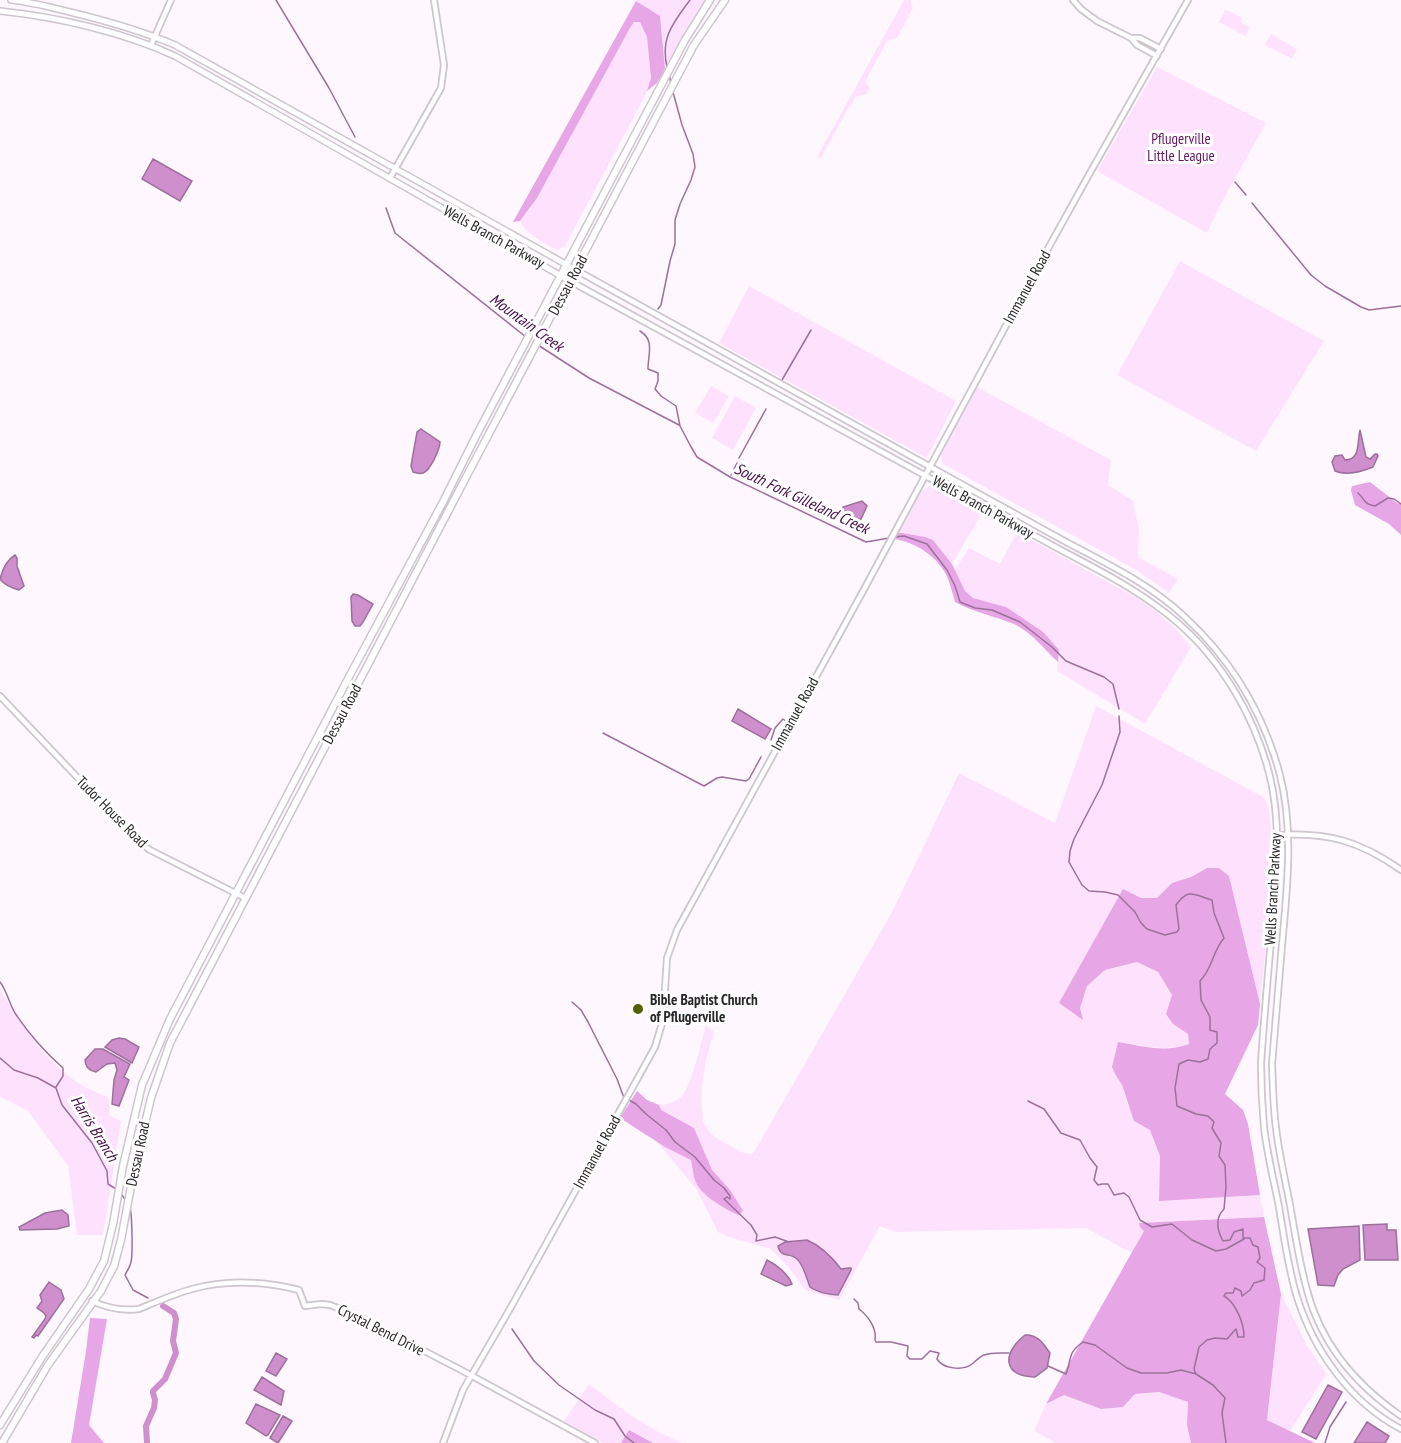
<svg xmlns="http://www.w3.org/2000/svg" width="1401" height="1443" font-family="'PT Sans Narrow',sans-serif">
<rect width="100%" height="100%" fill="#fef7fe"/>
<path fill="#fee2fd" d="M637,0H705L686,29L665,69L660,16L636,1Z
M904,0H911V4L913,8L897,38L887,41L867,78L866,83L869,86L867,94L855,97L852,105H850L821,158L817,157Z
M1227,10L1242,18L1240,22L1250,27L1245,36L1219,22L1224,11Z
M634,22H640L647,37L651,78L648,90L565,246L558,250C546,245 525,233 520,221L537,198L630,28Z
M1271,34L1297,49L1292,59L1265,45Z
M1157,67L1266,123L1219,207L1207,233L1097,171Z
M1180,261L1324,341L1256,451L1117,375Z
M749,286L956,401L927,458L719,343Z
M711,386L729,396L713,423L695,413Z
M977,387L1111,460L1108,485L1133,501L1139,530L1138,557L1178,579L1169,593L1138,571L943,464L941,455Z
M735,396L756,408L733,450L712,438Z
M931,485L982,513L952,564L933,540L899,532L919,492Z
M1017,532L1137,598L1159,614L1176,629L1191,647L1145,724L1057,671L1059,650L1006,607L973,598L965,591L955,570L969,548L1000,564Z
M1096,706L1263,797C1283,816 1263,970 1260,1004L1229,876L1219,868H1207L1191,877L1172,883L1157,898H1141L1059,1003L1082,1019L1080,1008L1087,986L1105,970L1137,962L1158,972L1172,995L1173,1024L1188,1034L1189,1044C1163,1052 1144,1046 1118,1042L1112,1067L1115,1074L1122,1085L1128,1106L1150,1130L1160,1156L1159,1200L1260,1195L1264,1217L1140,1223L1144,1230L1132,1253L1086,1228L895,1232L880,1226L839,1300L805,1290L791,1270L771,1249L729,1237L718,1232L697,1190L657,1142L691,1160C693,1169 693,1181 699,1188C706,1196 721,1207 730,1212L718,1178L712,1170L694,1128L660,1110L659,1105C667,1105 675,1102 681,1097C691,1087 702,1040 706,1025L714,1032C706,1058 700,1082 702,1109C703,1114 702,1119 704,1123C707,1133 719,1139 727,1144C736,1149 742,1154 753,1154L892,912L959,773L1055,823Z
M0,990C20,1024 42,1057 75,1081C85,1088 98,1093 109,1098L110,1116L121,1121L103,1235H77L68,1166L28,1111L0,1097Z
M1281,1294L1308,1347L1326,1374L1290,1431L1267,1421Z
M589,1384L627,1413L658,1432L682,1443H653L629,1430L621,1443H603L564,1421Z
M1159,1392L1188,1402L1187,1425L1191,1443H1056L1034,1431L1046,1404L1064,1395L1101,1409L1123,1407L1135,1394Z"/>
<path fill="#e7a6e5" d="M636,1L660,16L665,69L657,83L647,91L651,78L647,37L640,22H634L630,28L537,198L520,221L513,222Z
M1370,482L1397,503L1401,504V535L1389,524L1355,505L1351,490L1352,486Z
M896,532L925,537L933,540L952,564L965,591L973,598L1006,607L1043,632L1059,650L1058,662C1044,649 1031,632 1014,624C994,616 973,612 955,602C953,595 951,587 948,579C940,558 915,541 893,539Z
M1207,868H1219L1229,876L1260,1004L1258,1025L1225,1094L1243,1110L1248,1124L1260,1195L1159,1201L1160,1156L1150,1130L1134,1121L1122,1085L1115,1074L1112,1067L1118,1042C1143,1046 1164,1053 1189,1044L1188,1034L1173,1024L1166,1014L1172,995L1158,972L1137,962L1105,970L1087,986L1080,1008L1083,1020L1059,1003L1123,889L1141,898H1157L1172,883L1191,877Z
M637,1091L647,1100L659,1105L661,1110L694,1128L712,1170L730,1190L743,1211L739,1215C727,1211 707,1198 699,1188C693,1180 693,1169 691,1160L665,1147L620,1118Z
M1264,1217L1281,1294L1267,1420L1315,1443H1191L1187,1425L1188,1402L1159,1392L1135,1394L1123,1407L1101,1409L1064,1395L1046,1404L1144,1231L1140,1227L1139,1223Z
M90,1318L107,1319L89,1425L104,1443H71L86,1351Z
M629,1430L653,1443H621Z"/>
<path fill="#cf8fcd" stroke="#9d709c" stroke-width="1.5" d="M153,159L192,181L180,201L142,179Z
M421,429L440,442C440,449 430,471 423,473C420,474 416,473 413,472L411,466L417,432Z
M1360,430L1366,457L1370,459L1375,454H1377L1378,456L1373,467C1361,472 1347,476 1335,471L1332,462L1335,456L1342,455L1345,460C1361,460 1357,441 1360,430Z
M862,501L867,506L861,519L855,520L842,512L843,507Z
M15,555L17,558V566L24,586L19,590C12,588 4,585 0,579C2,571 7,560 15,555Z
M353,594L358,595L373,604L363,622L360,626H355L352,621L351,597Z
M738,709L771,729L765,739L732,721Z
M119,1038L125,1039L139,1047L132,1063L105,1047L112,1040Z
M95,1049H103L130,1064L124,1077L129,1080L119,1106L112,1104L114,1080L117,1070L115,1063L107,1064L96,1072C89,1070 86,1068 85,1060Z
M62,1210L68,1215L69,1226L57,1229L20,1230L19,1227L45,1213Z
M1387,1224V1230H1396L1398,1260H1365L1363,1225Z
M1359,1226L1360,1260L1343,1269L1338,1275L1334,1286L1318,1285L1308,1229Z
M807,1240C821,1246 832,1257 841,1269L849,1268H851V1270L838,1295C829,1295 817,1292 810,1287C807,1279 803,1264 797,1259C790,1252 781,1259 778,1246L785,1242Z
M767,1260C777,1265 788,1274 792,1284L786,1286L761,1274Z
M49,1282L61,1290L64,1299L38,1336L36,1335L34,1338L32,1337L45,1319L46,1316L44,1313L37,1308L42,1301L40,1295Z
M1025,1335C1037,1334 1043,1343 1050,1353L1047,1368L1035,1377C1002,1376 1002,1353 1025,1335Z
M276,1353L287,1359L276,1376L266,1371Z
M262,1377L284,1391L281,1405L254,1390Z
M1328,1385L1342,1392L1316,1439L1302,1432Z
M256,1404L280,1415L268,1435L266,1436L246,1423Z
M283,1416L292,1421L278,1443L270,1438Z
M1367,1422L1389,1436L1385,1443H1354Z"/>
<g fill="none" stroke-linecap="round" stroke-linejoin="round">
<path stroke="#9d709c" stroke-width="1.5" d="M276,0L329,88L355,137
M667,67C660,37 674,22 690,0
M669,74L671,84
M1235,182L1246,195
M1252,203L1311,275L1325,286L1361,307L1369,310L1401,306
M386,208L395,233L526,337
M658,309L661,305L670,261L675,244V220L680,204L691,180L695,167L693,154L682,125L673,92
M640,331C655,340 648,354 648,369L658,373V381L655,389L661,396L676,406L680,426L690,445L697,457L730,477L866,542L889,538
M538,345L589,378L679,425
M782,380L811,330
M739,458L766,409
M731,475L737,463
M1358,493C1366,500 1363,504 1375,506L1388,498L1394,499L1401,504
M894,537L904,536L927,544L947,570L955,586L960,602L975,608L992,610L1020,622L1052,647L1066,661L1104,677L1113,684L1119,709
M1119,716L1120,732L1102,785L1074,839L1070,851L1069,862L1082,885L1089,891L1105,892L1118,895L1135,912L1141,923L1147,929L1165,935L1177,932L1179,929L1176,905C1189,887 1194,895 1212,900L1214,913L1224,938C1212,952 1213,968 1200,981L1201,1000L1210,1017V1030L1217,1032V1043L1210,1049L1208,1059L1200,1062L1188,1060L1179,1064L1175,1088L1177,1106L1196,1114L1208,1116L1214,1122L1212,1128L1221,1143L1219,1156L1225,1165L1226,1187L1224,1209C1215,1218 1217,1230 1223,1241L1230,1240L1234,1232L1243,1229V1238H1250L1253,1245L1258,1247L1260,1258L1257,1262L1265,1268L1264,1280L1254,1283L1250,1290L1242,1296L1241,1291L1235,1288L1233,1293H1226L1224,1296C1236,1303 1244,1323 1244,1337H1238L1236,1329L1234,1331L1227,1339L1215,1338L1207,1340L1199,1347L1194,1369L1196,1374L1213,1385L1225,1398L1222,1413L1226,1443
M603,733L704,786L717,778L722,777L746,781L749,779L761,757
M771,740L775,728L783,719L786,721
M0,982C7,991 9,1003 15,1013C28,1033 45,1052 63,1068V1076L56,1087
M572,1002L581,1010L588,1022L617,1079L624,1098
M0,1058L14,1070L38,1078L56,1088L62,1105L92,1143L107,1171L108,1184L116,1189
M629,1100L636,1104L646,1114L666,1130L675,1142L695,1157L714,1180L724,1188L730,1196V1199L727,1197L724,1199L751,1225L757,1235L756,1241L775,1237L789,1242
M1028,1101L1044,1109L1061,1133L1080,1140L1090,1158L1097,1167L1094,1180L1098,1185L1102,1184H1108L1114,1195L1124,1193L1129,1197L1140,1220L1152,1227L1172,1224L1192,1240L1216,1251L1226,1249L1244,1239
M120,1192L126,1201
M130,1207C132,1215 133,1254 131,1262C130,1267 127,1271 125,1275L133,1290L148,1298
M854,1299L858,1303L859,1309C868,1316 877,1328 875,1340L876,1342H891L908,1346L907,1356L910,1359H922L930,1351L939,1353L937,1359C943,1369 963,1371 972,1364C976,1361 979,1357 984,1355C992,1352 1001,1353 1009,1353
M512,1329L534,1361L559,1385L595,1410L614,1419L625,1436L634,1443
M1048,1366L1066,1374C1072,1359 1067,1353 1083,1342L1095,1345L1127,1368L1141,1373H1167L1181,1370L1196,1374
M1325,1443L1330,1427L1346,1402"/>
<path stroke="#cf8fcd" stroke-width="6" d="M147,1443L146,1426L154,1408L155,1400L153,1393V1391L165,1379L176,1353L173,1341L176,1319L174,1313L163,1306"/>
<defs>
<path id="tertiary" d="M1073,0L1081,9L1097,21L1131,38H1140L1161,49
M1131,38L1137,45L1157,56
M151,45L171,0
M390,178L441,88L444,65L434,0
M576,270C714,347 852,424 990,500C1016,514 1042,529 1068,543C1110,565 1153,586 1187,619C1232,661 1264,715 1280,775C1293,827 1288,880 1283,934C1279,977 1276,1020 1272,1064C1273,1085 1273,1106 1276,1128C1279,1154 1285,1179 1290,1205C1295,1233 1299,1262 1307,1290C1321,1344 1356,1385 1401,1416
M570,281C702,353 834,426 966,498C997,515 1028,532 1059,549C1101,571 1142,592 1178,623C1223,662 1256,719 1270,777C1282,827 1276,878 1272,929C1268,974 1264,1018 1261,1063C1261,1084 1262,1106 1264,1127C1267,1154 1274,1181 1279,1207C1284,1237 1288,1268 1297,1297C1314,1351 1350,1402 1401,1429
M0,696L137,840L150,850L245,898
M1278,835C1328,832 1360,841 1401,870
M92,1301C107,1308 123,1311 139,1309C156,1302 174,1294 192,1289C228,1279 263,1281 299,1290L305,1306L321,1304L330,1305L353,1314L463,1371L595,1443
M443,1443L463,1390L511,1307L655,1047L663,1020L667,958L677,930L862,593L1030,281L1091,171L1188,0"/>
<path id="secondary" d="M11,0C31,2 50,7 70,12C107,21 140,30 175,45L576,270
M0,11C58,17 123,32 175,56L570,281"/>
<path id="primary" d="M0,1425L42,1357L89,1289L104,1261L113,1224L123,1166L142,1085L170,1019L350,675L443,502L477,434L685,40L710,0
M2,1443L48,1365L101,1291L114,1266L121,1240L134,1170L151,1098L170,1043L463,483L694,45L725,0"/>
</defs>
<use href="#tertiary" stroke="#cdc6cd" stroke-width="8"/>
<use href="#secondary" stroke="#cdc6cd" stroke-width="8"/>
<use href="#primary" stroke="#cdc6cd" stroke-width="9"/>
<use href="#tertiary" stroke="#fff" stroke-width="4.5"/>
<use href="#secondary" stroke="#fff" stroke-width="5"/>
<use href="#primary" stroke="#fff" stroke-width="6"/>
</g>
<circle fill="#546000" stroke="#fff" stroke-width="2" cx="638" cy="1009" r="6"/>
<g text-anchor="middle" stroke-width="6" stroke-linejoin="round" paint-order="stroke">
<g font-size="15" fill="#631764" stroke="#fff">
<text x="1181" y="144">Pflugerville<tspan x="1181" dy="17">Little League</tspan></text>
</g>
<g font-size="15" fill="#282628" stroke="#fff">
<text transform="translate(494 237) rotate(29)" y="5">Wells Branch Parkway</text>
<text transform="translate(568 285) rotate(-62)" y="5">Dessau Road</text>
<text transform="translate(1027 287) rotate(-61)" y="5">Immanuel Road</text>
<text transform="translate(983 507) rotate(29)" y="5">Wells Branch Parkway</text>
<text transform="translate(342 714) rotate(-62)" y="5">Dessau Road</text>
<text transform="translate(795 714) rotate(-61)" y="5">Immanuel Road</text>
<text transform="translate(112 812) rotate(45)" y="5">Tudor House Road</text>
<text transform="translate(1273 889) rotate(-87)" y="5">Wells Branch Parkway</text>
<text transform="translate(597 1152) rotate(-61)" y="5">Immanuel Road</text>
<text transform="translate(138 1154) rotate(-78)" y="5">Dessau Road</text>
<text transform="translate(381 1330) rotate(27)" y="5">Crystal Bend Drive</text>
</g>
<g font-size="15" font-weight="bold" fill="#282628" stroke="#fff" text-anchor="start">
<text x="650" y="1005">Bible Baptist Church<tspan x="650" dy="17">of Pflugerville</tspan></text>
</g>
<g font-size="16" font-style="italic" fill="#460d47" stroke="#fff">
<text transform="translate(527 322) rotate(36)" y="6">Mountain Creek</text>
<text transform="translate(802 498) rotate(25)" y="6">South Fork Gilleland Creek</text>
<text transform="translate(95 1128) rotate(58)" y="6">Harris Branch</text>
</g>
</g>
</svg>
